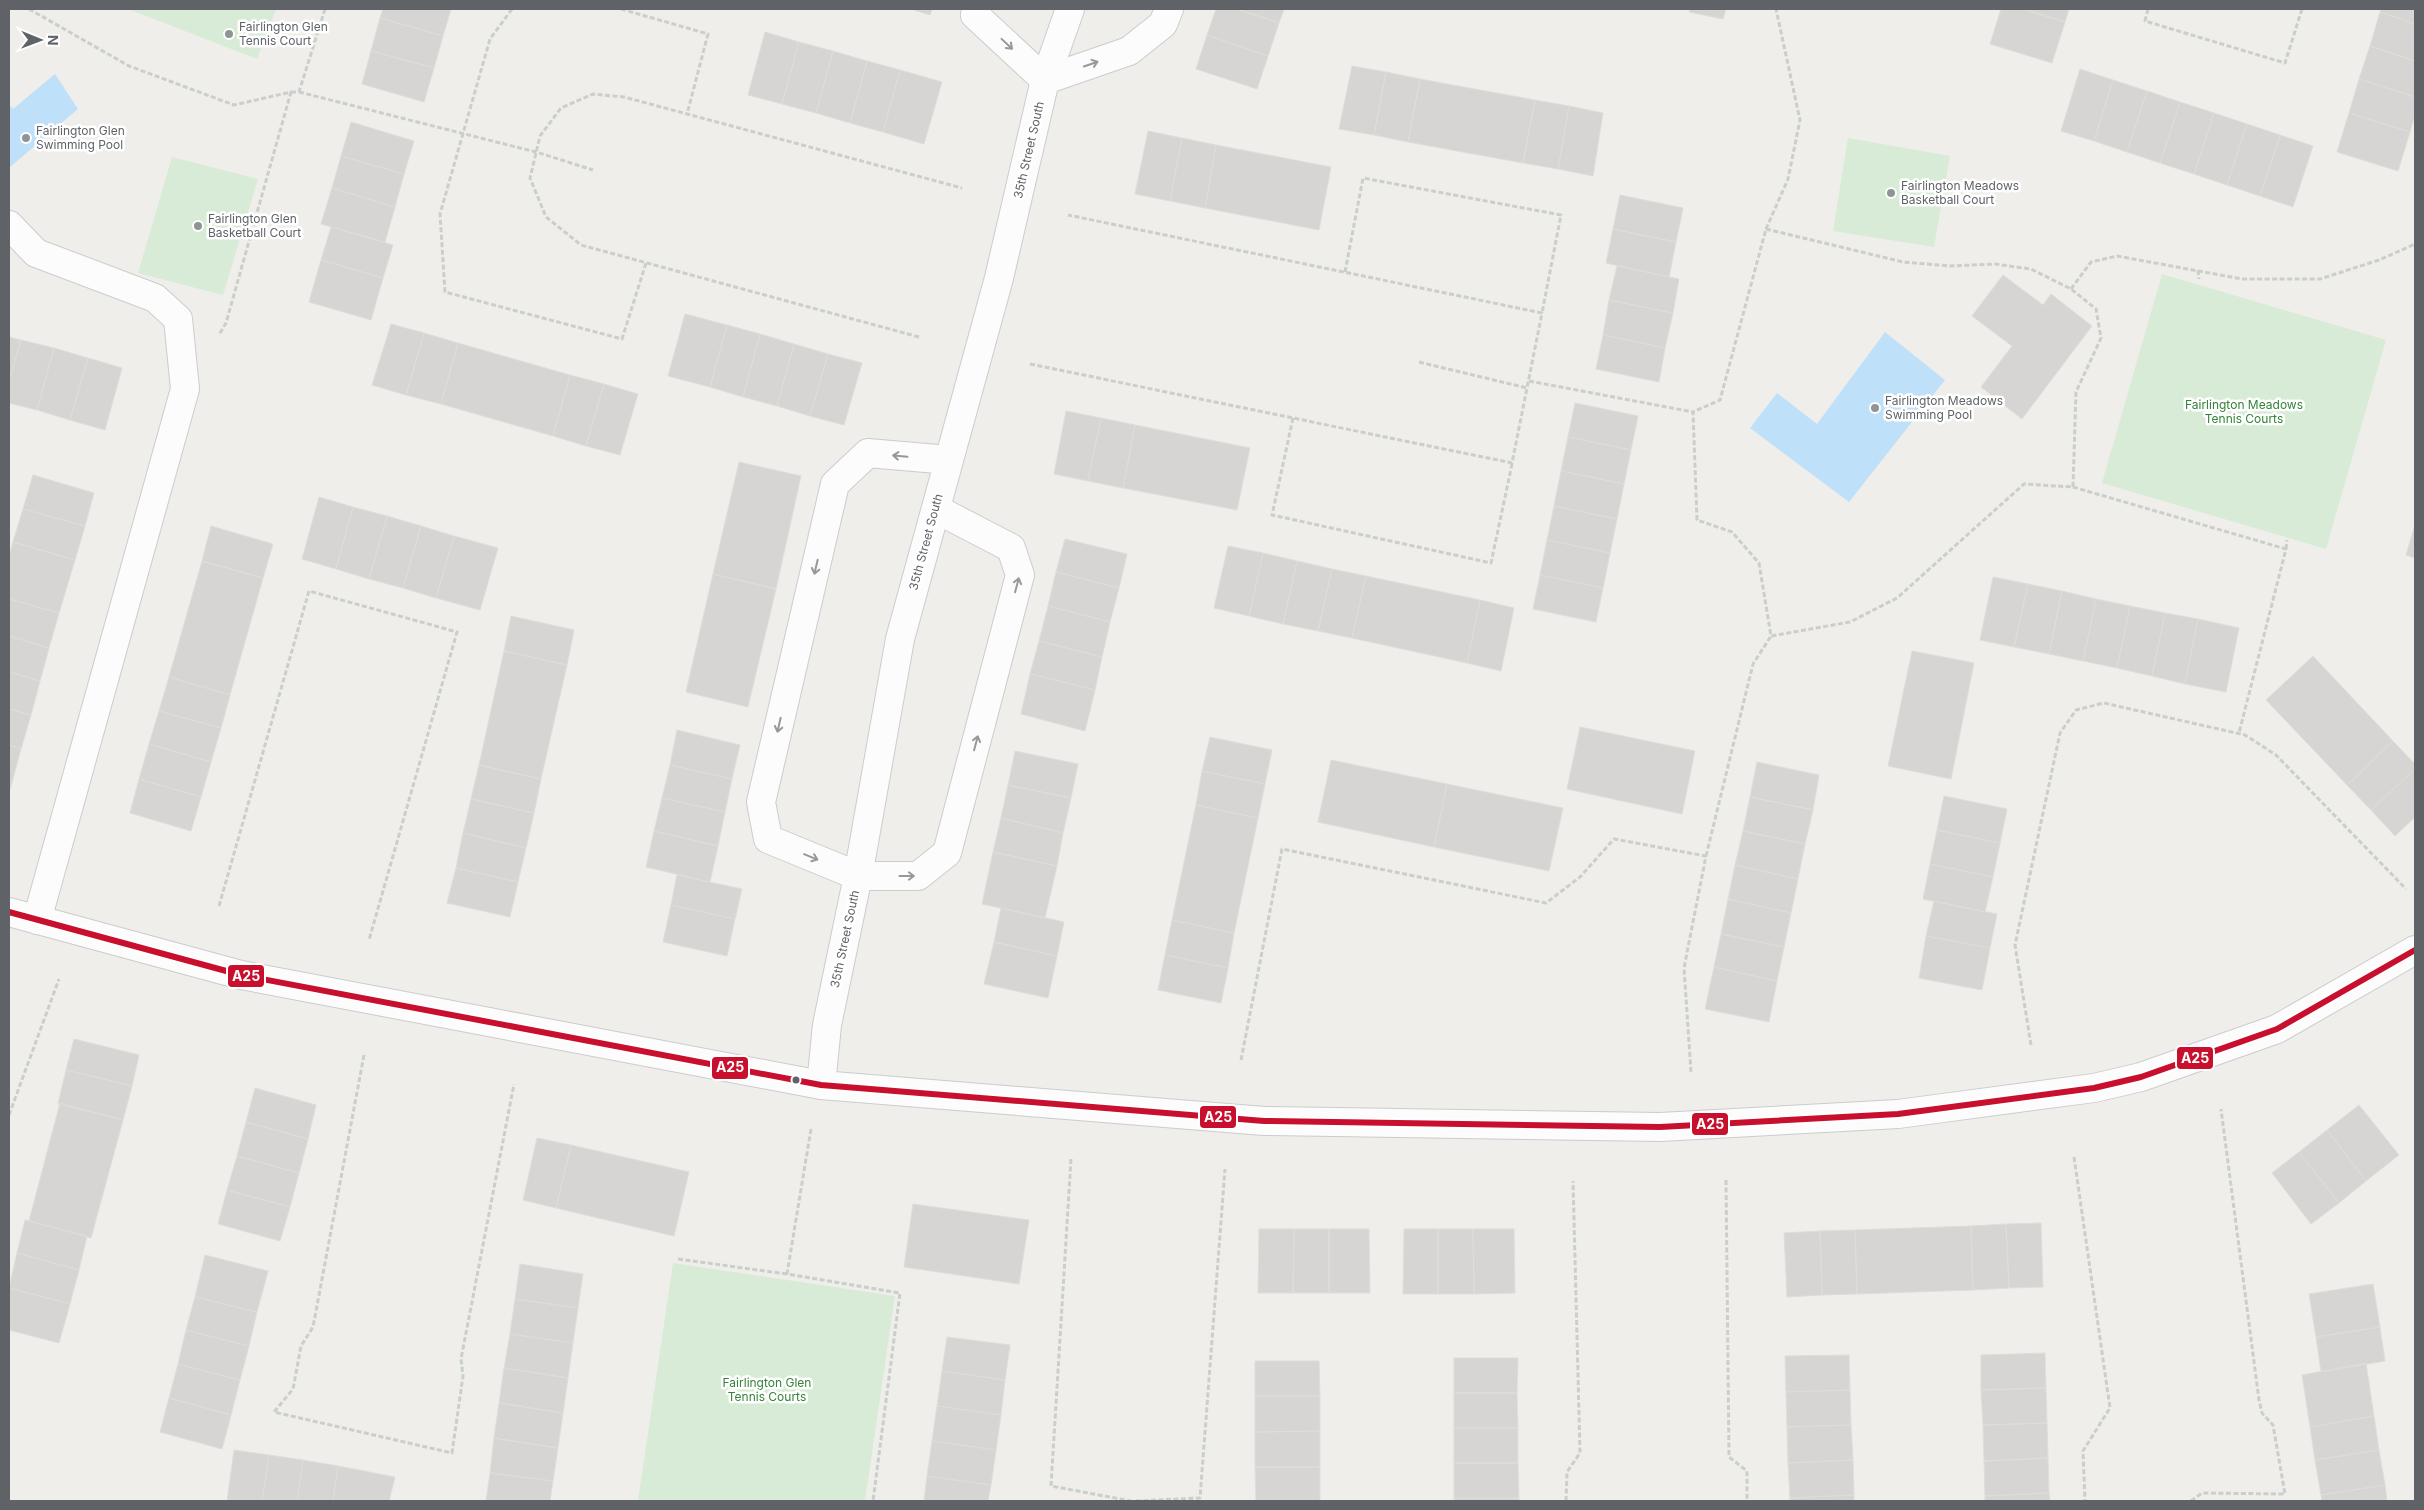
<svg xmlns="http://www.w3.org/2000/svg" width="2424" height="1510" font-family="Inter,sans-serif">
<rect width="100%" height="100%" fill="#efeeea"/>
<path fill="#d8ebd6" d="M128,9H276L257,59Z
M1848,138L1950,156L1934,247L1833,231Z
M172,157L258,179L223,295L138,273Z
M2162,274L2386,340L2326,549L2102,483Z
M673,1263L895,1296L865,1501H638Z"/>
<path fill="#bfe0f9" d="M55,74L78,109L9,168V105L13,109Z
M1885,332L1945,380L1849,502L1750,428L1777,393L1817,424Z"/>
<path fill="#d6d5d3" stroke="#deddd9" d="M383,9H451L443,36L380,18Z
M911,9H932L930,15Z
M1216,9H1237L1279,23L1268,56L1207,35Z
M1237,9H1284L1279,23Z
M1690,9H1726L1723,19L1689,12Z
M2001,9H2023L2065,22L2052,63L1990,44Z
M2023,9H2069L2065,22Z
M2381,9H2415V24L2380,12Z
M2380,12L2415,24V61L2370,46Z
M380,18L443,36L434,68L371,51Z
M765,32L799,42L782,104L748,95Z
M1207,35L1268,56L1257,89L1196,69Z
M799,42L833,51L816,113L782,104Z
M2370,46L2415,61V97L2359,79Z
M371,51L434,68L424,102L362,84Z
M833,51L867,61L850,123L816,113Z
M867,61L900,70L883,132L850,123Z
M1352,66L1386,72L1374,135L1339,129Z
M2080,69L2113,80L2094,141L2061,131Z
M900,70L942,82L924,144L883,132Z
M1386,72L1420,79L1408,142L1374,135Z
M1420,79L1535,100L1523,163L1408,142Z
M2359,79L2415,97V114L2410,132L2349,113Z
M2113,80L2147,91L2127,152L2094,141Z
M2147,91L2180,102L2160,163L2127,152Z
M1535,100L1569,106L1558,169L1523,163Z
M2180,102L2214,113L2194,174L2160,163Z
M1569,106L1603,113L1593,176L1558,169Z
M2214,113L2247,124L2227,185L2194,174Z
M2349,113L2410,132L2398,171L2337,152Z
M351,122L414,141L404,174L341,156Z
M2247,124L2280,135L2260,196L2227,185Z
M1148,131L1182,138L1170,201L1135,194Z
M2280,135L2313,146L2293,207L2260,196Z
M1182,138L1216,145L1205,208L1170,201Z
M1216,145L1331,167L1319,230L1205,208Z
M341,156L404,174L395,207L332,188Z
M332,188L395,207L385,242L321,224Z
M1620,195L1683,208L1676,242L1613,229Z
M331,227L393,245L383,278L321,260Z
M1613,229L1676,242L1669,277L1606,263Z
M321,260L383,278L371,320L309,302Z
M1617,266L1679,279L1673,313L1609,300Z
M2003,275L2043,305L2051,294L2092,326L2022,419L1981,387L2012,346L1972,316Z
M1609,300L1673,313L1665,348L1603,335Z
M685,314L727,325L710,387L668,376Z
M391,324L424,333L406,395L372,385Z
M727,325L760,334L743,397L710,387Z
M424,333L458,343L441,404L406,395Z
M760,334L794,344L777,406L743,397Z
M1603,335L1665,348L1659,382L1596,369Z
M9,337L21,340L9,381Z
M21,340L54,348L37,410L9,403V381Z
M458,343L570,375L553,436L441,404Z
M794,344L828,354L810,416L777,406Z
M54,348L88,358L70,420L37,410Z
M828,354L862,363L844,425L810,416Z
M88,358L122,368L105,430L70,420Z
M570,375L604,384L586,446L553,436Z
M604,384L638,394L620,455L586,446Z
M1575,403L1638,416L1631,450L1568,437Z
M1066,411L1101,418L1088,481L1054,474Z
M1101,418L1135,425L1123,488L1088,481Z
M1135,425L1250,448L1237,510L1123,488Z
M1568,437L1631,450L1624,484L1561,471Z
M739,462L801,476L776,589L713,574Z
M1561,471L1624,484L1617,519L1554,506Z
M33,475L94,493L85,526L23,509Z
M319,497L353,507L336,569L302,559Z
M1554,506L1617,519L1610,553L1547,540Z
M353,507L387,516L369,579L336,569Z
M23,509L85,526L75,560L13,542Z
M387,516L421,526L403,588L369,579Z
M2415,525V558L2406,555Z
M211,526L273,544L263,578L202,561Z
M421,526L454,536L436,598L403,588Z
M454,536L498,548L480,610L436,598Z
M1065,539L1127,554L1119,588L1056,572Z
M1547,540L1610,553L1603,588L1540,575Z
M13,542L75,560L59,613L9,599V557Z
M1228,546L1263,553L1249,616L1214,608Z
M1263,553L1297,561L1283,624L1249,616Z
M202,561L263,578L230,695L169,677Z
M1297,561L1332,569L1318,631L1283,624Z
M1332,569L1366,576L1352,638L1318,631Z
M1056,572L1119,588L1110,622L1048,606Z
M713,574L776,589L748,707L686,692Z
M1540,575L1603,588L1596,622L1533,609Z
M1366,576L1480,600L1467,663L1352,638Z
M1993,577L2028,584L2014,647L1980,640Z
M2028,584L2062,591L2049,654L2014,647Z
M2062,591L2096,599L2083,661L2049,654Z
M9,599L59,613L49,648L9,636Z
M2096,599L2130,606L2117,668L2083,661Z
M1480,600L1514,608L1501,671L1467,663Z
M1048,606L1110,622L1102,657L1039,641Z
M2130,606L2165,613L2152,676L2117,668Z
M2165,613L2198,619L2185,684L2152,676Z
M511,616L574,630L567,665L504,651Z
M2198,619L2239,628L2226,692L2185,684Z
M9,636L49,648L40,681L9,672Z
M1039,641L1102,657L1095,690L1030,674Z
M504,651L567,665L541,779L479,765Z
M1912,651L1974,663L1951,779L1888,766Z
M2313,656L2393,741L2347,785L2266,700Z
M9,672L40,681L31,715L9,709Z
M1030,674L1095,690L1085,731L1021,714Z
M169,677L230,695L221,728L159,711Z
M9,709L31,715L21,749L9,745Z
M159,711L221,728L211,762L149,744Z
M1580,727L1695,751L1682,814L1567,789Z
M677,730L740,745L732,779L670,765Z
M1210,737L1272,750L1265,784L1202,771Z
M2393,741L2415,764V769L2371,810L2347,785Z
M149,744L211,762L201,797L139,779Z
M9,745L21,749L10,790H9Z
M1015,751L1078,764L1071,798L1008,785Z
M1331,760L1447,784L1434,847L1318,822Z
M1757,762L1819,775L1813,810L1750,797Z
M479,765L541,779L534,813L471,799Z
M670,765L732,779L725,812L662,798Z
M2415,769V817L2395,836L2371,810Z
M1202,771L1265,784L1258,818L1196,805Z
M139,779L201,797L191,831L130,813Z
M1447,784L1563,808L1549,871L1434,847Z
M1008,785L1071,798L1063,833L1001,818Z
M1944,796L2007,809L2000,843L1937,830Z
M1750,797L1813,810L1805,844L1743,831Z
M662,798L725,812L718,846L654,831Z
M471,799L534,813L526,848L463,833Z
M1196,805L1258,818L1234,933L1172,920Z
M1001,818L1063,833L1057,866L993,852Z
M1937,830L2000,843L1993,877L1930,864Z
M654,831L718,846L710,882L646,867Z
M1743,831L1805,844L1798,879L1735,865Z
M463,833L526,848L518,882L456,868Z
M993,852L1057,866L1045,918L982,904Z
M1930,864L1993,877L1985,912L1923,899Z
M1735,865L1798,879L1791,913L1728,899Z
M456,868L518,882L510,917L447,903Z
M677,875L742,889L735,919L671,905Z
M1728,899L1791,913L1784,947L1721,934Z
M1934,901L1997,914L1990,948L1926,936Z
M671,905L735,919L727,956L663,942Z
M1001,908L1064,922L1057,956L994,942Z
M1172,920L1234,933L1228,968L1165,955Z
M1721,934L1784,947L1777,981L1714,967Z
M1926,936L1990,948L1982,990L1919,978Z
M994,942L1057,956L1048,998L984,984Z
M1165,955L1228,968L1221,1003L1158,990Z
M1714,967L1777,981L1769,1022L1705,1009Z
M74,1039L139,1055L132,1086L66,1070Z
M66,1070L132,1086L123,1120L58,1104Z
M255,1088L316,1105L308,1139L246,1122Z
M60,1103L123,1120L91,1238L29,1221Z
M2359,1105L2399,1155L2366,1181L2327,1130Z
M246,1122L308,1139L299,1173L237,1156Z
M2327,1130L2366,1181L2339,1203L2299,1152Z
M537,1138L571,1145L556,1208L523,1200Z
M571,1145L689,1172L674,1236L556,1208Z
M2299,1152L2339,1203L2311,1224L2272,1173Z
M237,1156L299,1173L290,1207L227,1190Z
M227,1190L290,1207L280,1241L218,1224Z
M913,1204L1029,1220L1019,1284L904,1267Z
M25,1220L87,1236L79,1270L17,1253Z
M2041,1223L2043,1287L2009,1288L2006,1224Z
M2006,1224L2009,1288L1973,1290L1971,1226Z
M1971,1226L1973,1290L1857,1294L1855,1230Z
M1259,1229H1294L1293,1293H1258Z
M1294,1229H1329V1293H1293Z
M1329,1229H1369L1370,1293H1329Z
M1404,1229H1438V1294H1403Z
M1438,1229H1473L1474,1294H1438Z
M1473,1229H1514L1515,1293L1474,1294Z
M1855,1230L1857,1294L1822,1295L1820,1231Z
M1820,1231L1822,1295L1787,1297L1784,1233Z
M17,1253L79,1270L70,1304L9,1288Z
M205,1255L268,1271L257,1312L195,1297Z
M520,1264L583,1274L578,1308L515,1299Z
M2373,1284L2380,1327L2316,1337L2309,1294Z
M9,1288L70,1304L59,1343L9,1330Z
M195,1297L257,1312L249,1346L186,1330Z
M515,1299L578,1308L573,1343L510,1334Z
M2380,1327L2385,1361L2321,1372L2316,1337Z
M186,1330L249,1346L240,1380L178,1364Z
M510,1334L573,1343L568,1378L504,1368Z
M947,1337L1010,1345L1005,1380L942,1371Z
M2045,1353L2046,1388L1981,1390V1355Z
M1849,1355L1850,1390L1786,1392L1785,1356Z
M1454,1358H1518L1517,1393H1454Z
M1255,1361H1319L1320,1396H1255Z
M2366,1363L2374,1416L2310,1427L2302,1375Z
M178,1364L240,1380L231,1415L169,1398Z
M504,1368L568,1378L563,1413L499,1403Z
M942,1371L1005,1380L1001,1415L937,1406Z
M2046,1388L2047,1423L1983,1425L1981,1390Z
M1850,1390L1851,1425L1787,1427L1786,1392Z
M1454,1393H1517L1518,1428H1454Z
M1255,1396H1320V1431L1255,1432Z
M169,1398L231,1415L222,1449L160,1432Z
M499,1403L563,1413L558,1448L494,1438Z
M937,1406L1001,1415L996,1450L932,1441Z
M2374,1416L2379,1450L2315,1460L2310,1427Z
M2047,1423L2048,1458L1984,1461L1983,1425Z
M1851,1425L1853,1460L1788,1463L1787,1427Z
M1454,1428H1518V1463H1454Z
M1320,1431V1467H1255V1432Z
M494,1438L558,1448L553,1481L490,1473Z
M932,1441L996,1450L991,1485L927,1476Z
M234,1450L269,1455L262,1501H227Z
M2379,1450L2385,1485L2321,1495L2315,1460Z
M269,1455L303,1460L297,1501H262Z
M2048,1458L2049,1493L1985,1496L1984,1461Z
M303,1460L338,1466L333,1501H297Z
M1853,1460L1854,1495L1790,1498L1788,1463Z
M1454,1463H1518L1519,1498H1454Z
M338,1466L395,1477L389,1501H333Z
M1255,1467H1320V1501H1256Z
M490,1473L553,1481L550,1501H486Z
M927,1476L991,1485L988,1501H924Z
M2385,1485L2387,1501H2322L2321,1495Z
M2049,1493L2050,1501H1985V1496Z
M1854,1495V1501H1790V1498Z
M1454,1498H1519V1501H1454Z"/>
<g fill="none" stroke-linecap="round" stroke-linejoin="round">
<defs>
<path id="minor" d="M977,9L975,15L1045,80L1129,51L1163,24L1169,9
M9,225L36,253L155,298L178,319L185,389L37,920
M936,509L1011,548L1020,575L947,853L918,876H858L768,839L761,802L835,484L868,453L949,460
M9,912L241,975L821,1085L1264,1121L1660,1127L1898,1114L2094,1088L2141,1077L2277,1029L2415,950
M821,1085L827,1025L858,876L900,639L999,278L1045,80L1070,9"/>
</defs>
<use href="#minor" stroke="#cbcccc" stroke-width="30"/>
<path stroke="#cacfcc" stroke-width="3" stroke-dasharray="5 2.5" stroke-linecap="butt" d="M29,9L129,66L234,105L291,92L226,323L219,335
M512,9L490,39L440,214L445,292L622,339L646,263
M621,9L708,34L687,114
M2148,9L2145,21L2285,63L2302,9
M291,92H299L325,9
M299,92L536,152L593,170
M1766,229L1903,262L1950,266L1995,264L2031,269L2071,289L2096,309L2101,338L2076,392L2073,487L2024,484L1897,598L1850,622L1771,636L1759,563L1732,532L1697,520L1693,412L1720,400Z
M1766,229L1788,179L1800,120L1776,9
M2198,270L2199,279
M1345,272L1363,178L1561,215L1542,313
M2071,289L2091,262L2117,256L2242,279H2320L2379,260L2415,244
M919,337L581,245L546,217L530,178L540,136L561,108L593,94L624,97L962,188
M1419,362L1527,388
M1030,364L1512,463L1542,313L1068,215
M1529,381L1693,412
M1293,418L1272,515L1491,563L1512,464
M2073,487L2286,549L2239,733
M2286,549L2287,540
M1706,856L1753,664L1771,636
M219,906L309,591L457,632L369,940
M2031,1045L2015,945L2060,733L2076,710L2104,703L2245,735L2276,755L2406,889
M364,1055L313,1327L301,1346L293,1389L274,1412L452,1453L463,1376L461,1359L514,1084
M1241,1060L1282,849L1546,903L1580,877L1614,839L1706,856L1684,968L1691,1072
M9,1115L59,979
M811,1129L787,1274L900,1293L873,1501
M2074,1157L2110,1408L2083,1451L2085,1501
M1071,1159L1051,1486L1131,1501
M1726,1180L1729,1457L1747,1471V1501
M678,1259L787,1274
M1136,1501L1200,1498L1225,1169
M1566,1501L1567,1472L1580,1453L1573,1181
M2191,1501L2202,1493L2285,1494L2273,1425L2262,1413L2259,1400L2221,1109"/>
<use href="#minor" stroke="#fdfcfc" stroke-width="28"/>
<defs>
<path id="bus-1" d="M9,912L241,975L821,1085L1264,1121L1660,1127L1898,1114L2094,1088L2141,1077L2277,1029L2415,950"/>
</defs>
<use href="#bus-1" stroke="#fff" stroke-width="10"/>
<use href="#bus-1" stroke="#c8102e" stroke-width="6"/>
</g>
<defs><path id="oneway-shaft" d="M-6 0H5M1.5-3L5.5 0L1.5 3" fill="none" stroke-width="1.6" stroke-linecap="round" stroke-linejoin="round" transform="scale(1.25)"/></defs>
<g stroke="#96999c">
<use href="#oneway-shaft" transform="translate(1007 44) rotate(43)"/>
<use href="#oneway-shaft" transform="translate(1091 64) rotate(-19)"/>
<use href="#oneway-shaft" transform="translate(900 456) rotate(-175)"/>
<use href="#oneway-shaft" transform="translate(816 567) rotate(103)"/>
<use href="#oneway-shaft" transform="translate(1017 585) rotate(-75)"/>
<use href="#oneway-shaft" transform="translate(779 725) rotate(103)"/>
<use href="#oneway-shaft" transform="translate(976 743) rotate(-75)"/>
<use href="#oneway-shaft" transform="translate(811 857) rotate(22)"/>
<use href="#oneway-shaft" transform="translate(907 876)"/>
</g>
<g fill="#919496" stroke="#fff" stroke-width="2">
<circle cx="229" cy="34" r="5"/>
<circle cx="26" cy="138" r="5"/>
<circle cx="1891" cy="193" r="5"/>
<circle cx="198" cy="226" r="5"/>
<circle cx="1875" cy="408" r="5"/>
</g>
<circle fill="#5f6368" stroke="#fff" stroke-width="2" cx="796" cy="1080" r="4.5"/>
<g text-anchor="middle" stroke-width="5" stroke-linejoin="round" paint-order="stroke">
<g font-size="12" fill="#5f6368" stroke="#fff" text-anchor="start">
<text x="239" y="31">Fairlington Glen<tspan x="239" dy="14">Tennis Court</tspan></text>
<text x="36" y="135">Fairlington Glen<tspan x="36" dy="14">Swimming Pool</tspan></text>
<text x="1901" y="190">Fairlington Meadows<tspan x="1901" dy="14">Basketball Court</tspan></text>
<text x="208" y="223">Fairlington Glen<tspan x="208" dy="14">Basketball Court</tspan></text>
<text x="1885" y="405">Fairlington Meadows<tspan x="1885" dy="14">Swimming Pool</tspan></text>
</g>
<g font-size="12" fill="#5f6368" stroke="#fff">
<text transform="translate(1029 150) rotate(-77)" y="4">35th Street South</text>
<text transform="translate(926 542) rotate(-75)" y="4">35th Street South</text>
<text transform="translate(845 939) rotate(-78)" y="4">35th Street South</text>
</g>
<g font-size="12" fill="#348238" stroke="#fff">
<text x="2244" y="409">Fairlington Meadows<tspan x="2244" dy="14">Tennis Courts</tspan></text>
<text x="767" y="1387">Fairlington Glen<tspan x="767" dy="14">Tennis Courts</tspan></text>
</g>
</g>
<g stroke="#fff" stroke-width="2">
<rect x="227" y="964" width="38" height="24" rx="5" fill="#c8102e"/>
<rect x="2176" y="1046" width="38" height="24" rx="5" fill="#c8102e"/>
<rect x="711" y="1056" width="38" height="24" rx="5" fill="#c8102e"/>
<rect x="1199" y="1105" width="38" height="24" rx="5" fill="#c8102e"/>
<rect x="1691" y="1112" width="38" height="24" rx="5" fill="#c8102e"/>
</g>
<g font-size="14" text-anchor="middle" font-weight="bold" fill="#fff">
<text x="246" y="981">A25</text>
<text x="2195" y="1063">A25</text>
<text x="730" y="1072">A25</text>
<text x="1218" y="1122">A25</text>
<text x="1710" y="1129">A25</text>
</g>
<rect width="2424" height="1510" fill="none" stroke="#5f6368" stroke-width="20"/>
<g transform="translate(40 40) rotate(91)" stroke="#ffffff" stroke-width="4" paint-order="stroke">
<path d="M0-4L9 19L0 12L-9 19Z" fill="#5f6368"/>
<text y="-8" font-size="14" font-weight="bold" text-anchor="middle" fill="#5f6368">N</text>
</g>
</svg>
